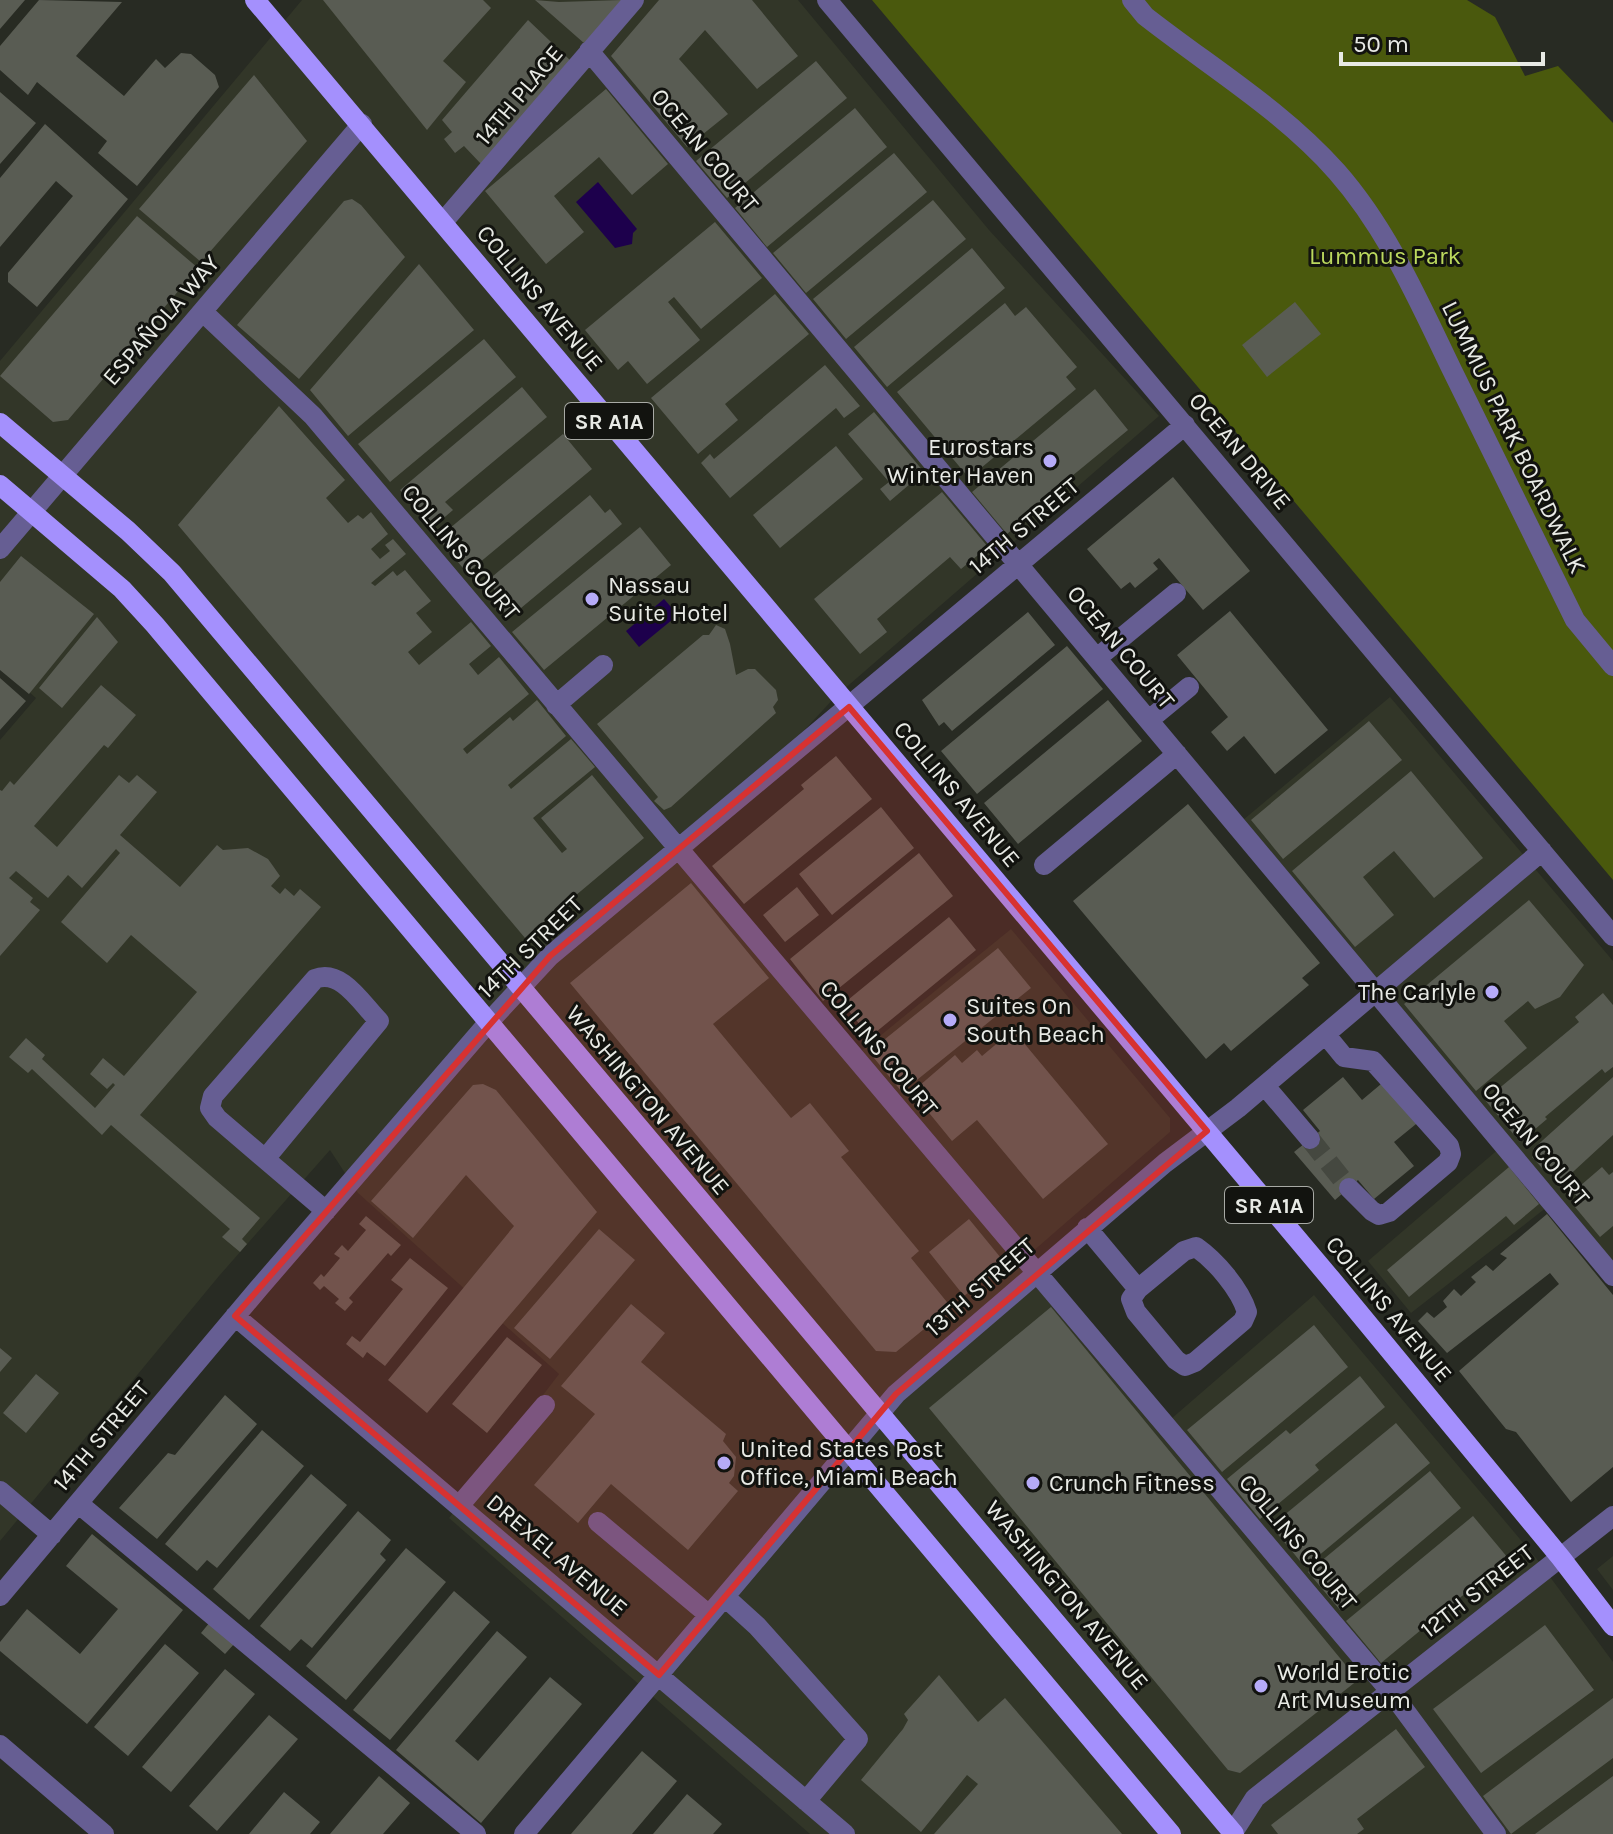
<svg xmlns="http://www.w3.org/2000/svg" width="1613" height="1834" font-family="Karla,sans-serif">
<rect width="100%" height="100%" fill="#282b23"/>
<path fill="#323628" d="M302,0H798L989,230L1159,416L835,697L682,863L1377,1689L1486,1834H810L449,1518L559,1374L358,1193L330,1150L219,1276L0,1541V740L36,698L0,667V361Z
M1390,697L1613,961V1267L1556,1200L1411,1313L1368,1261L1508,1141L1243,820Z
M1011,929L1170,1118V1132L1031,1253L859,1053Z
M1314,1295L1536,1558L1613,1662V1834H1505L1171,1419Z
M1613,1556V1590L1597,1569Z"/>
<path fill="#4a590d" d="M872,0H1467L1495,17L1525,76L1558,66L1613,123V880Z"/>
<path fill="#1d004c" d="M598,182L637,229L633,233L632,244L615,248L576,202Z
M664,599L678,615L639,647L626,631Z"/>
<path fill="#595c53" d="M0,0H25L0,29Z
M39,0L122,2L76,56L124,96L156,59L165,68L181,53L191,54L215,75L219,87L137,186L98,153L107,141L37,82L28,95L0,70V46Z
M323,0H483L491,8L443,61L466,82L427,130Z
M535,0L559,2L622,0L585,44Z
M659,0H752L798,56L757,89L705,30L679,59L728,114L687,147L611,56Z
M528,20L571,61L482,165L464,146L455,153L444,139L452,132L442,120Z
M816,61L847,98L727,198L696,161Z
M254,75L307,141L201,262L139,209Z
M606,89L668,164L632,195L599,157L554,196L584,232L546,264L485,191Z
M0,92L36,123L0,164Z
M855,108L887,147L767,247L735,208Z
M45,124L128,199L37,307L8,282V273L73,196L56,181L0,247V178Z
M894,153L927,192L806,293L773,253Z
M352,199L361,205L405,257L299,379L237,325L344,201Z
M933,200L966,239L846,339L813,299Z
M137,216L198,268L68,420L53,422L0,376Z
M715,222L762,278L701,329L674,297L668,302L700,340L647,384L628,361L618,370L585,330Z
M972,248L1005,288L887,387L854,347Z
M419,264L474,330L348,436L310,390Z
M775,294L809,334L725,404L738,420L698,454L651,398Z
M1295,302L1321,334L1267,377L1242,345Z
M1005,303L1015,316L1026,307L1077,367L1066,377L1076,389L969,478L897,392Z
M484,339L516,377L390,482L358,444Z
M825,365L860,406L844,418L836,408L730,498L701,463L710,454L714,459Z
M522,387L547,417L445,502L453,510L432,528L400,490Z
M1095,389L1128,430L1021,518L1023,520L1007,534L972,492Z
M279,406L345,480L326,498L348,523L358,515L363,519L371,512L388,534L371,549L380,559L390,551L385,545L393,539L406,554L371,583L375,586L393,571L397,576L405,570L431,601L416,613L432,632L408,652L419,665L471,622L491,646L469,664L478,675L499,657L529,694L463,749L467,754L510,717L513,721L537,700L566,736L508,785L511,789L571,739L595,767L533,818L562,853L567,849L541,818L592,775L644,838L525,938L178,525Z
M874,412L924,472L890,501L880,489L889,482L848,434Z
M563,434L592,469L467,573L438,538Z
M836,446L863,479L780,548L753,515Z
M1173,477L1250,571L1203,610L1159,558L1153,563L1158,569L1135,588L1130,582L1121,589L1087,549Z
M942,492L988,547L961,569L950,557L877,619L887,632L860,654L814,599Z
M590,495L605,513L610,509L622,524L509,618L498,604L503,600L487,581Z
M640,527L671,565L544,670L512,632Z
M21,556L94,614L29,694L0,670V582Z
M1230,611L1328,730L1275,774L1244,736L1227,751L1211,732L1228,717L1177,655Z
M1028,612L1055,645L952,731L944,722L939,726L922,700Z
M97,617L118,642L62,708L39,688Z
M716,625L725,629L730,644L736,675L748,669H755L776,690L778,700L773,707L776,713L671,807L664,810L654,801L658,797L597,724L703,635H709Z
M1067,646L1103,689L977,794L941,751Z
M0,678L26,701L0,730Z
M101,685L136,715L108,748L104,745L34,826L57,847L119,775L129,783L137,775L157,792L120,835L180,887L217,845L223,850L248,848L268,859L273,866L280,876L271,886L280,894L285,888L294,896L300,889L321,907L140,1115L260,1218L242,1239L247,1244L240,1252L222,1237L230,1229L111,1125L102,1135L32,1069L28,1073L9,1057L26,1038L45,1055L42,1059L95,1108L115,1085L113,1083L107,1089L90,1074L103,1058L124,1076L197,992L131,935L107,963L61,922L120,853L116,849L82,888L68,875L48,898L16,871L9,878L33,898L30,902L40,910L0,956V790L2,791L10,781L14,785Z
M1108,700L1142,741L1018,844L984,803Z
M1369,721L1402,760L1283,859L1251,820Z
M836,756L872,799L744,904L712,866L804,789L801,785Z
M1411,771L1483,858L1434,898L1394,851L1363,877L1394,915L1355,947L1292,871Z
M1188,804L1320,963L1302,978L1309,985L1231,1051L1224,1043L1206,1059L1073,901Z
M881,807L914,848L832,915L799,874Z
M919,853L953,896L823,1001L790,959Z
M691,883L769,978L713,1024L791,1118L810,1103L849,1151L841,1157L919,1251L911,1258L951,1307L896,1352L876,1351L570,983Z
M797,887L819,915L785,942L763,915Z
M1529,900L1584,965L1560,997L1535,1009L1528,1001L1504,1021L1527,1048L1476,1091L1404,1004Z
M949,917L976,950L870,1037L843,1004Z
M998,948L1031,988L902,1092L869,1052Z
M1603,993L1613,1005V1067L1605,1073L1602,1069L1545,1117L1547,1119L1520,1142L1485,1100L1579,1022L1575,1017Z
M1013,1030L1108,1144L1043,1199L977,1120L952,1141L912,1092L955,1055L962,1063L977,1050L982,1056Z
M1343,1077L1362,1100L1387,1079L1421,1120L1394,1142L1414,1166L1374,1199L1358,1180L1335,1200L1294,1152L1320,1131L1303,1110Z
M1613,1077V1135L1562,1182L1547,1165L1543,1169L1532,1157L1537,1153L1533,1149Z
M483,1084L496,1090L597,1212L427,1413L388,1380L514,1226L466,1175L413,1238L371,1201L473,1085Z
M1509,1167L1539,1204L1514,1225L1506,1216L1409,1297L1387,1270Z
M1602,1167L1609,1175L1613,1172V1226L1600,1237L1575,1207L1582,1202L1573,1192Z
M1547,1214L1613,1295V1467L1571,1502L1516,1432L1506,1429L1459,1371L1559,1284L1550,1273L1447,1353L1418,1321L1427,1312L1434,1318L1447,1307L1443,1301L1454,1289L1461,1296L1476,1282L1471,1277L1486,1265L1493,1271L1507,1258L1500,1254Z
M366,1216L401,1245L391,1256L388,1253L349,1298L353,1302L345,1311L335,1303L339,1299L324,1286L320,1290L313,1283L321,1274L324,1277L340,1258L334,1254L342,1245L348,1251L366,1230L359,1224Z
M969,1219L1005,1263L964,1296L929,1252Z
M599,1229L635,1260L550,1359L514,1328Z
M410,1258L448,1288L385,1366L367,1352L363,1358L346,1344L352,1336L360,1342L403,1289L391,1280Z
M631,1304L665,1333L641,1362L726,1434L723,1441L736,1457L734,1476L729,1483L738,1491L688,1550L611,1484L578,1523L534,1485L595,1414L561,1386Z
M1051,1307L1358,1680L1240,1773L1228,1770L929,1408Z
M1314,1325L1348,1367L1222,1472L1187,1430Z
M507,1337L542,1365L487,1433L452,1404Z
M0,1348L12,1358L0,1372Z
M36,1374L59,1393L26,1433L3,1413Z
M1360,1376L1385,1407L1315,1465L1319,1470L1260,1519L1227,1479L1286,1430L1290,1434Z
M225,1395L257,1424L157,1539L119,1508L168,1453L175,1455Z
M1396,1423L1430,1463L1305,1567L1271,1526Z
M262,1430L304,1466L217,1568L207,1560L197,1571L165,1544Z
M1430,1471L1461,1508L1340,1610L1308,1572Z
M311,1474L347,1505L249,1620L213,1589Z
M358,1511L391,1540L380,1554L386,1560L312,1648L301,1639L290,1651L260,1626Z
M1473,1516L1508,1558L1381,1663L1346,1621Z
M92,1534L183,1610L87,1724L0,1651V1642L27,1609L80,1654L118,1609L66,1566Z
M406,1548L446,1582L346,1700L306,1666Z
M454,1591L490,1622L390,1740L353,1710Z
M210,1622L235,1643L225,1654L201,1633Z
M1545,1625L1594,1690L1481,1773L1433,1709Z
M497,1631L527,1657L455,1741L478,1761L550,1677L582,1704L481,1823L396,1750Z
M165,1644L199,1673L128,1756L94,1727Z
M225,1669L255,1694L171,1792L142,1767Z
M939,1675L978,1722L1005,1698L1122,1834H934L978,1784L967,1775L921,1832L861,1780L903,1729L908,1720L904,1714Z
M1613,1698V1758L1511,1834L1483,1796Z
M269,1715L298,1739L217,1831L189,1806Z
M1396,1729L1425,1767L1357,1819L1364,1829L1357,1834H1278L1271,1825Z
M642,1751L677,1781L632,1834H571Z
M379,1776L410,1803L383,1834H330Z
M1613,1776V1834H1535Z
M284,1792L320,1822L310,1834H249Z
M687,1794L722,1824L713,1834H653Z"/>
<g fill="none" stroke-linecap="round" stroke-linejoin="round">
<path stroke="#454840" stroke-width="20" stroke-dasharray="20 10" stroke-linecap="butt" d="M1310,1139L1349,1188"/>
<path stroke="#665e93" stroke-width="20" d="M827,0L1613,936
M1132,0L1145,16C1210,67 1282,110 1337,172C1388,230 1419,302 1452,370C1493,454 1534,537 1575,620L1613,666
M589,51L1613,1276
M443,222L634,0
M203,312L313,416L1391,1692L1496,1834
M0,549L362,124
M1097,658L1176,593
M556,705L603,665
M1149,720L1189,687
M1044,865L1177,754
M1326,1035L1344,1057L1373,1061L1449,1146L1451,1154L1448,1162L1389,1212L1379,1215L1372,1211L1349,1188
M1265,1086L1310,1139
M265,1159L379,1021C362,1004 341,968 315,979L213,1096L210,1108L217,1118L326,1211
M1087,1228L1138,1289L1184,1251L1196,1247C1216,1261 1240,1289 1247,1312L1243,1321L1195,1362L1185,1366L1176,1360L1136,1312L1131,1299L1138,1289
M235,1316L845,1834
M0,1491L52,1535
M79,1504L476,1834
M459,1506L545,1405
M598,1522L709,1615
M0,1596L259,1288L488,1023L550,956L1185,425
M725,1597L757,1626L858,1739L806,1801
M0,1745L104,1834
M524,1834L896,1394L1165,1163L1238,1108L1542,851
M1232,1834L1255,1798L1613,1516"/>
<path stroke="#a490fd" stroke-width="20" d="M255,0L1331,1279L1561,1558L1613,1626
M0,423L128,531L172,573L1234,1834
M0,485L122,589L155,625L1171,1834"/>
</g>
<path fill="#d73231" fill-opacity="0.2" stroke="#d73231" stroke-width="6" stroke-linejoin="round" d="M849,707L1207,1131L896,1394L659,1675L235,1316L550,956Z"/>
<g fill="#b6abf8" stroke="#12130f" stroke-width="3">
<circle cx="1050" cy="461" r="8"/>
<circle cx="592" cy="599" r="8"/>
<circle cx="1492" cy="992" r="8"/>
<circle cx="950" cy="1020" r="8"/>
<circle cx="724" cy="1463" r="8"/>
<circle cx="1033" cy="1483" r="8"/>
<circle cx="1261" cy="1686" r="8"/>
</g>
<g text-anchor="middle" stroke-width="6" stroke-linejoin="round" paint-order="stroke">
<g fill="#12130f" stroke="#a8aaa5" stroke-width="2">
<rect x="565" y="403" width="88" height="36" rx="6"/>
<rect x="1225" y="1187" width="88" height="36" rx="6"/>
</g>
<g font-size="22" font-weight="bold" fill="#e8eae5">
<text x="609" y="429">SR A1A</text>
<text x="1269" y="1213">SR A1A</text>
</g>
<g font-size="24" fill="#e8eae5" stroke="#12130f">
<text transform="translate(519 95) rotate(-50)" y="8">14TH PLACE</text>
<text transform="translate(705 150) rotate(50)" y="8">OCEAN COURT</text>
<text transform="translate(540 298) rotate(50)" y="8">COLLINS AVENUE</text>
<text transform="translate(161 320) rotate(-49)" y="8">ESPAÑOLA WAY</text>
<text transform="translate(1514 437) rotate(64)" y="8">LUMMUS PARK BOARDWALK</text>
<text transform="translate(1240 451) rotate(50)" y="8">OCEAN DRIVE</text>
<text transform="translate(1024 526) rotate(-40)" y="8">14TH STREET</text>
<text transform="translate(461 552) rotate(50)" y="8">COLLINS COURT</text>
<text transform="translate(1121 647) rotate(50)" y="8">OCEAN COURT</text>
<text transform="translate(957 794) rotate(50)" y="8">COLLINS AVENUE</text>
<text transform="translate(530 947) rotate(-44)" y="8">14TH STREET</text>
<text transform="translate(879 1048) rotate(50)" y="8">COLLINS COURT</text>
<text transform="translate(648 1100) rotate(50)" y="8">WASHINGTON AVENUE</text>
<text transform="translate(1536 1144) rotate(50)" y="8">OCEAN COURT</text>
<text transform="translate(980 1287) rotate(-41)" y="8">13TH STREET</text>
<text transform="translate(1389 1309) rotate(50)" y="8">COLLINS AVENUE</text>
<text transform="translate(101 1436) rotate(-50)" y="8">14TH STREET</text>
<text transform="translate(1298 1542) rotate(50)" y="8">COLLINS COURT</text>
<text transform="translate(557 1555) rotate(40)" y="8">DREXEL AVENUE</text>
<text transform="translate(1477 1591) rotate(-38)" y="8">12TH STREET</text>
<text transform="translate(1067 1595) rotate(50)" y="8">WASHINGTON AVENUE</text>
</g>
<g font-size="24" fill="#bcd95e" stroke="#12130f">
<text x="1385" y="264">Lummus Park</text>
</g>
<g font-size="24" fill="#e8eae5" stroke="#12130f" text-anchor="start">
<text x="1034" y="455" text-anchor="end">Eurostars<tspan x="1034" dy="28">Winter Haven</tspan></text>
<text x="608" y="593">Nassau<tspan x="608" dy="28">Suite Hotel</tspan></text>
<text x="1476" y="1000" text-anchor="end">The Carlyle</text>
<text x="966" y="1014">Suites On<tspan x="966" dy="28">South Beach</tspan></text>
<text x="740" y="1457">United States Post<tspan x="740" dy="28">Office, Miami Beach</tspan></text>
<text x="1049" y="1491">Crunch Fitness</text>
<text x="1277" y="1680">World Erotic<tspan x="1277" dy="28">Art Museum</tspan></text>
</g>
</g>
<path d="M1341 52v12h202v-12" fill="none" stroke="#e8eae5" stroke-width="4"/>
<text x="1353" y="52" font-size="24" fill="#e8eae5" stroke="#12130f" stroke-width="6" paint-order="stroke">50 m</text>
</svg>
